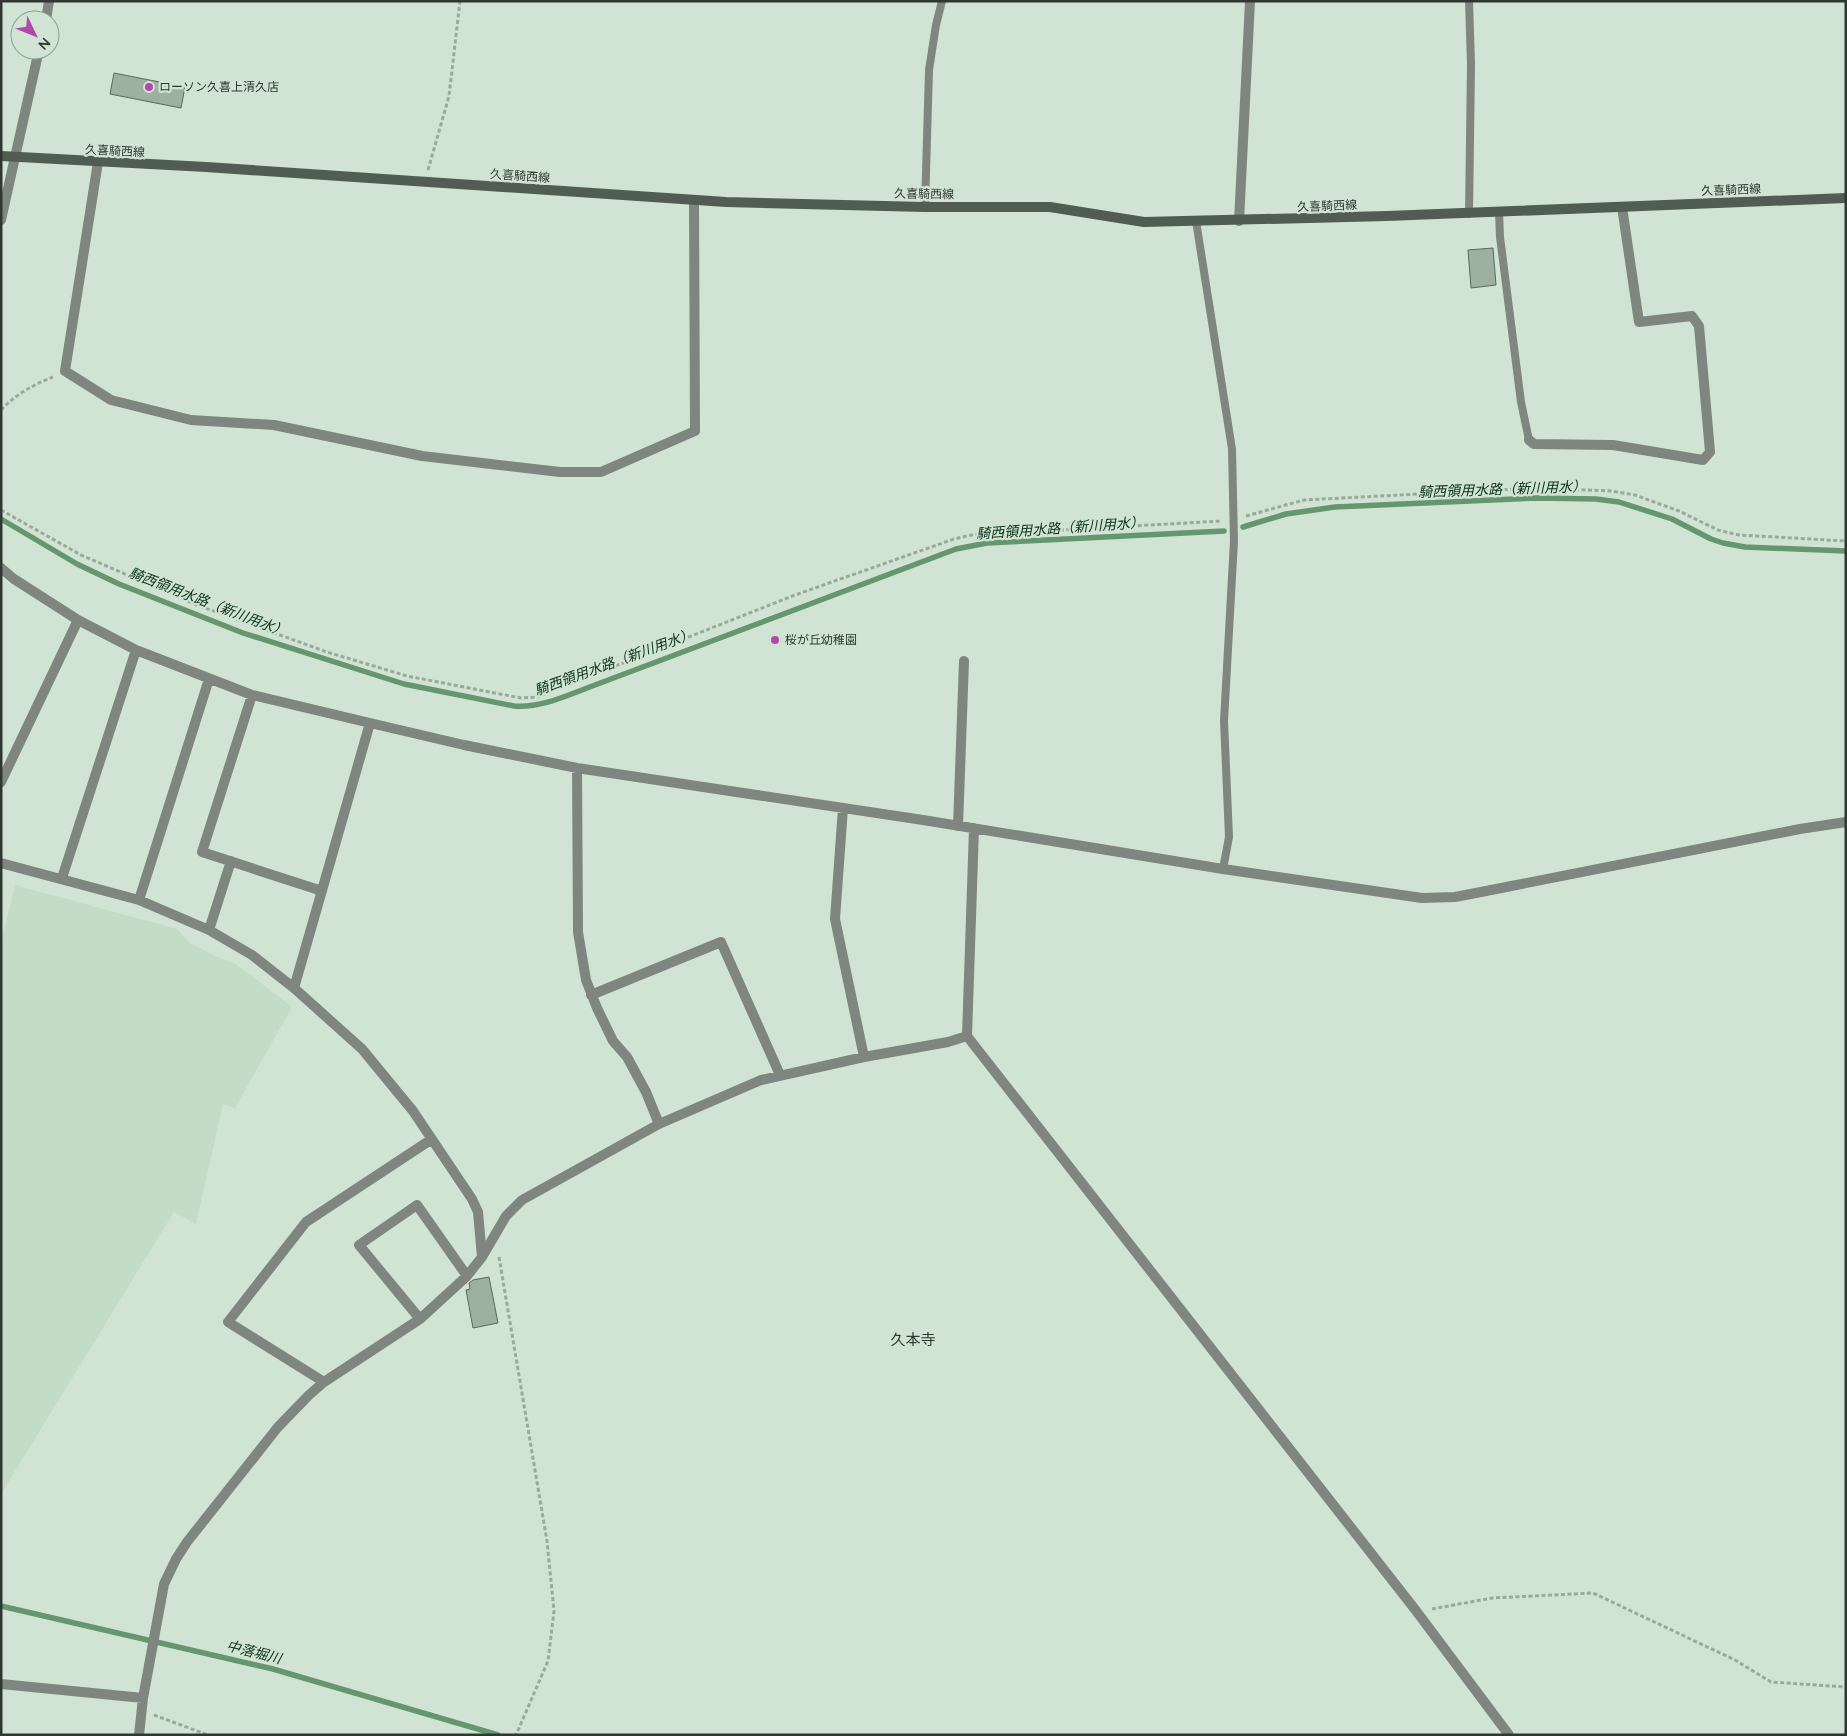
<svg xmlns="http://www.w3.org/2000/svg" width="1847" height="1736" font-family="Quicksand,'Noto Sans JP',sans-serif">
<rect width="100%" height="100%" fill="#d1e4d4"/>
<path fill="#c2dcc6" d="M15,885L177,929L190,943L217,957L236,964L292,1007L235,1108L223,1104L196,1224L174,1212L1,1494V943Z"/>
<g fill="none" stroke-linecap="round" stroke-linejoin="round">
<path stroke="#65976e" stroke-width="5.5" d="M1,519L77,564L119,584L243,633L404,684L514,706C542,708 568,695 595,685L956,549L987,543L1224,531
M1243,527L1286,514L1335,507L1536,498L1596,499L1619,502L1672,519L1711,539L1723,543L1745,547L1846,551
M1,1606L273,1669L498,1735"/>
</g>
<path fill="#9eb0a0" stroke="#58695b" d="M114,73L185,87L181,108L110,94Z
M1493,248L1496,285L1471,288L1468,250Z
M489,1277L498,1323L473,1328L466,1290L470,1289L469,1283L473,1280Z"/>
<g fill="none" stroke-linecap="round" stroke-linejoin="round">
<path stroke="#9aa99c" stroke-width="3" stroke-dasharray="4 2.5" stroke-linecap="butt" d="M428,170L449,96L460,1
M1,410C16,394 33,385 53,377
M1,510L81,555L197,605L327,652L407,676L521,698L537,697L795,595L954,539L971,535L1222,521
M1246,516L1304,500L1534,488L1611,491L1635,495L1679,511L1718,530L1739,535L1846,541
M499,1257L547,1541L554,1611L548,1661L516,1735
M1432,1609L1492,1598L1593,1593L1735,1660L1771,1682L1846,1687
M154,1715L208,1735"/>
<path stroke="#7e867f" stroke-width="8" d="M1469,1L1471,64L1469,214
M925,207L929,70L936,25L942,1
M1499,212L1500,237L1521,402L1529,440
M1196,221L1232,449L1234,541L1224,721L1229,837L1223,869"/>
<path stroke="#7e867f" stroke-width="10" d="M98,162L65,371L111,400L191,420L274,425L422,456L560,472H601L695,431L694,200
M1529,440L1534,444L1613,445L1703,460L1710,452L1699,326L1692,316L1639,322L1622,207
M1,568L14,579L78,620L136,650L252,695L370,723L464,745L577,768L923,820L1223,869L1422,898L1455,897L1481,892L1800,829L1846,822
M252,695L202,852L322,891
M577,768L578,932L586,980L597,1008L613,1041L627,1057L646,1092L659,1124
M1,782L78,620
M843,808L835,919L864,1057
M958,826L964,661
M974,828L967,1036L1417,1612L1509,1735
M1,863L139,900L209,930L252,955L294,988L362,1049L413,1111L472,1199L478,1212L482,1257
M62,878L136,650
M139,900L209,679
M209,930L231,861
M294,988L370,723
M591,995L721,942L780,1075
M420,1319L359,1245L417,1205L467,1276
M324,1382L228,1322L306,1222L432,1139
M1,1684L143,1698
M139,1735L143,1698L164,1584L176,1559L187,1542L278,1427L309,1395L324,1382L420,1319L467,1276L482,1257L506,1216L522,1200L659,1124L761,1080L864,1057L948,1042L967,1036"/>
<path stroke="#7e867f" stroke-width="10" d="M46,20L49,1
M1,220L39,50
M1239,221L1250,1"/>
<path stroke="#515c53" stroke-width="10" d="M1,156L206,167L726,202L925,207H1050L1144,222L1387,216L1846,198"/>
</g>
<g fill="#b149ac" stroke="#d1e4d4" stroke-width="2">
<circle cx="149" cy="87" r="5"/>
<circle cx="775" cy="640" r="5"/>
</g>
<g text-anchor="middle" stroke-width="4.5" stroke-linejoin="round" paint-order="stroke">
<g font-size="12" fill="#2f3730" stroke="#d1e4d4" text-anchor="start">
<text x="159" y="91">ローソン久喜上清久店</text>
<text x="785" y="644">桜が丘幼稚園</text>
</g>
<g font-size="12" fill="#2f3730" stroke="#d1e4d4">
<text transform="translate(115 151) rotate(3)" y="4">久喜騎西線</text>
<text transform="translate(520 176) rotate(4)" y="4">久喜騎西線</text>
<text transform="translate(1731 190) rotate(-2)" y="4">久喜騎西線</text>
<text transform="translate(924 194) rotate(1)" y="4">久喜騎西線</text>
<text transform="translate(1327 206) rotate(-2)" y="4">久喜騎西線</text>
</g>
<g font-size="14" font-style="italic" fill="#0a3216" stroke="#d1e4d4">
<text transform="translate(1502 489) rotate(-2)" y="5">騎西領用水路（新川用水）</text>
<text transform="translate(1060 528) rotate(-4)" y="5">騎西領用水路（新川用水）</text>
<text transform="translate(208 602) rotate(21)" y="5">騎西領用水路（新川用水）</text>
<text transform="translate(614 662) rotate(-20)" y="5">騎西領用水路（新川用水）</text>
<text transform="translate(254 1652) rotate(14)" y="5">中落堀川</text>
</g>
<g font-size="15" fill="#2f3730" stroke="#d1e4d4">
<text x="913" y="1345">久本寺</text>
</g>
</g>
<rect width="1847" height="1736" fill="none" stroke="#2f3730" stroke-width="5"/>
<g transform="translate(35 35) rotate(133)"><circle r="24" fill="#d1e4d4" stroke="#909f92"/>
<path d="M0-4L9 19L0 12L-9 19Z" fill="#b149ac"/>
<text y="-8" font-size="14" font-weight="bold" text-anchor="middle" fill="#2f3730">N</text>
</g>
</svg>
